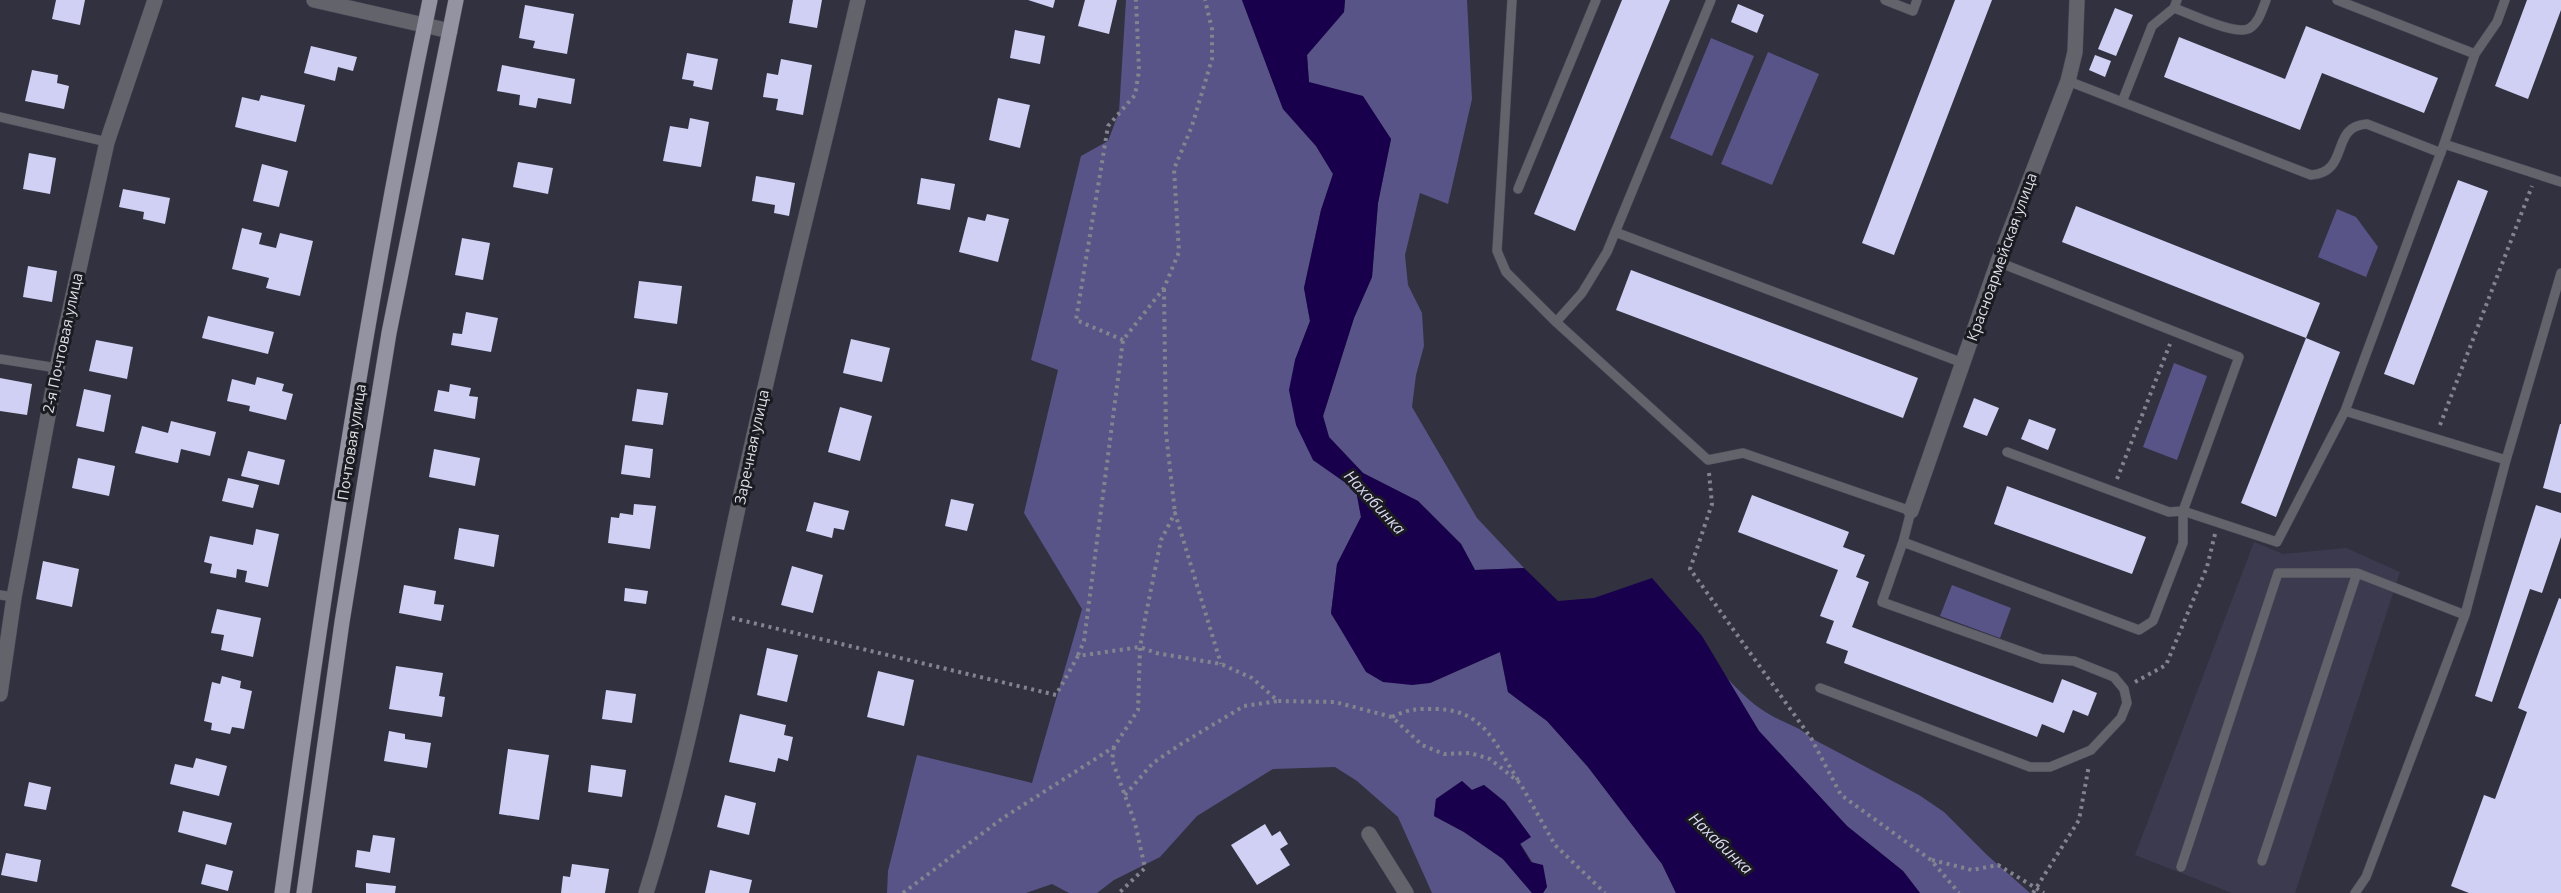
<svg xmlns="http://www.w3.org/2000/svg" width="2561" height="893" font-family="'Open Sans',sans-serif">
<rect width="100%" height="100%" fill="#313140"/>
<path fill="#3b3a4f" d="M2254,542L2283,554L2346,548L2400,572L2295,893H2232L2135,855Z"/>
<path fill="#585487" d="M1126,0H1242L1283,109L1316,146L1333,174L1321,210L1304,288L1310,321L1295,360L1313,460L1356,490L1361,517L1337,564L1331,614L1345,635L1430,683L1500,652L1508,692L1547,721L1588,767L1662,864L1676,893H1543L1547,886L1520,843L1530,836L1505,802L1484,785L1472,790L1462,781L1436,799L1434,816L1464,832L1503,859L1532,893H1432L1398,817L1357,781L1335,767L1273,769L1197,816L1160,857L1114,880L1097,893H1069L1052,884L1026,893H887L888,871L917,755L1032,783L1082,609L1024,513L1058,370L1031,360L1081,156L1108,141L1119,112Z
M1345,0H1467L1472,99L1448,204L1420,193L1405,255L1408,285L1422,313L1424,346L1416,375L1412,407L1477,518L1524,568L1475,570L1461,544L1418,501L1363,473L1329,437L1323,416L1354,318L1372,277L1378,203L1391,139L1362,96L1309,83L1307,55L1344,12Z
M1711,38L1754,56L1712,156L1670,138Z
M1768,52L1819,74L1772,185L1721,164Z
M2337,209L2356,217L2378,247L2366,277L2318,257Z
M2174,363L2207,376L2177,460L2143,447Z
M1952,585L2011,608L2000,638L1940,616Z
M1726,677C1741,693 1755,707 1774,717C1787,724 1800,727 1811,738L1919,795L1944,812L1987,855L2030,893H1920L1903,871L1847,826L1759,731Z"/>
<path fill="#19004d" d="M1242,0H1345L1344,12L1307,55L1309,82L1363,96L1391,139L1378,203L1372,277L1354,318L1323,416L1329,437L1363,473L1418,501L1461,544L1475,570L1524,568L1558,601L1594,598L1652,578L1702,636L1759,731L1847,826L1903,871L1920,893H1676L1662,864L1588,767L1547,721L1508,692L1500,652L1430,683L1412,685L1383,682L1366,672L1331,613L1337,564L1361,517L1356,490L1313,460L1296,425L1289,390L1295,360L1310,321L1304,288L1321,210L1333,174L1316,146L1283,109Z
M1462,781L1472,790L1484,785L1505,802L1531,837L1520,844L1531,862L1543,865L1547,887L1543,893H1532L1503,859L1464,832L1434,816L1436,799Z"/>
<path fill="#d0d0f5" d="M56,0H85L80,25L52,19Z
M793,0H822L817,28L789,23Z
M1028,0H1055L1053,8Z
M1085,0H1117L1109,34L1078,26Z
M1622,0H1670L1575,231L1534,214Z
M1955,0H1992L1894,255L1862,243Z
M2527,0H2561V10L2528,99L2495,86Z
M1738,4L1764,15L1757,33L1731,22Z
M525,5L574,14L567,54L533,48L535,41L519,38Z
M2115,8L2133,15L2116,56L2098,49Z
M2306,26L2438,78L2424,113L2322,73L2300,130L2164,77L2179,37L2285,79Z
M1015,30L1045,36L1040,64L1010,58Z
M311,46L357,57L353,71L338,67L335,81L304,73Z
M687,53L718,59L712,90L693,86L694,81L682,79Z
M2095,55L2111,61L2105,77L2089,70Z
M781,59L812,65L803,115L776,110L778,99L763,97L767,73L778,75Z
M502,65L575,79L571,104L538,98L536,108L519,105L520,95L497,91Z
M32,70L58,75L57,83L69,86L64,109L25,101Z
M261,95L305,105L296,142L235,127L242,97L259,101Z
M998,98L1030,105L1020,148L989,140Z
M690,118L709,122L701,167L663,161L670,126L688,129Z
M29,153L56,158L50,194L23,189Z
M518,162L553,168L548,194L513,187Z
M262,164L288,171L279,207L253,201Z
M756,176L795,183L789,216L774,213L775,205L752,201Z
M921,178L955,184L950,210L917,204Z
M2458,180L2488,191L2414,385L2384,374Z
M123,189L170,198L165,224L143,219L144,212L119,207Z
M2076,206L2320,303L2306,338L2062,242Z
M987,214L1009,219L998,262L959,252L968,217L985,221Z
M242,228L262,233L259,244L276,248L280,233L313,241L300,296L266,288L269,278L232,269Z
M462,238L490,243L483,280L455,275Z
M28,266L57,271L52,302L23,297Z
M1631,270L1918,378L1903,418L1616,310Z
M639,281L682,286L677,324L634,318Z
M466,312L498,318L491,352L451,345L453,333L462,334Z
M208,316L274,332L268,354L202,338Z
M2306,338L2340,352L2276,517L2241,503Z
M851,339L890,348L882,382L843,373Z
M96,340L133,347L127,379L89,371Z
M257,377L284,384L282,391L293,394L286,420L249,411L250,406L227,401L232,379L255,385Z
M0,378L32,384L27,415L0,411Z
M450,384L471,388L469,396L478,397L475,419L434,411L438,390L449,392Z
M84,389L111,395L104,432L76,426Z
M637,389L668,393L663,425L632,421Z
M1974,398L1999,408L1987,436L1963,427Z
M840,407L872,416L860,461L828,452Z
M2029,419L2056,429L2048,450L2021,439Z
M171,421L216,432L210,456L181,449L178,463L135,453L142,426L168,433Z
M2560,424H2561V493L2543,488Z
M625,445L653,449L650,478L621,474Z
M434,449L480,458L475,486L429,477Z
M248,451L285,460L279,485L241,476Z
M78,458L115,466L109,496L72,488Z
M228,478L259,485L253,508L222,501Z
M2007,486L2146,537L2132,574L1994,524Z
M1752,495L1849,532L1843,547L1865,555L1856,577L1869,582L1852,627L2053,703L2062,679L2097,693L2088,716L2073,710L2064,733L2042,724L2037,737L1844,663L1848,651L1826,643L1834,621L1820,616L1838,570L1738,532Z
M951,499L974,504L967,531L945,526Z
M814,502L849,511L844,530L834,528L832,538L806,531Z
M634,504L656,506L650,549L608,543L611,517L619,518L620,513L633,515Z
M2536,505L2561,513V537L2542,593L2530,589L2492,702L2475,696Z
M459,528L499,535L494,567L454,559Z
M256,529L279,534L268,587L245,582L247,571L237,569L236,578L210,573L212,564L204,562L210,536L253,545Z
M43,561L79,569L72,607L36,599Z
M792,566L823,575L813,613L781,605Z
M404,585L436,591L434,604L444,605L441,621L399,613Z
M625,588L648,591L646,604L624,601Z
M2559,598L2561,599V893H2469L2451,886L2484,795L2495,799L2527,712L2518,708Z
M217,609L261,618L253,657L221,650L224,635L211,633Z
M767,648L798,655L787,702L757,695Z
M396,666L443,673L439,696L445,697L442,717L389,709Z
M878,671L914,680L904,726L867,717Z
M222,676L241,681L240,688L252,691L244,729L232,727L230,734L211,730L212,723L204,721L212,682L220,684Z
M606,690L636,694L632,723L602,719Z
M740,714L786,725L784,735L793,737L788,761L778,758L775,772L729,762Z
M389,731L405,734V739L431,743L427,768L384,761Z
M508,749L549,755L539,820L499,814Z
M196,758L227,766L219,796L170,784L175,764L193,768Z
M591,765L626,770L622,797L588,792Z
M29,782L51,787L46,810L24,806Z
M725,795L756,803L749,835L717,827Z
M183,811L232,823L226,845L178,832Z
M1265,824L1272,836L1280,831L1288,844L1280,849L1290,865L1257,885L1231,845Z
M373,835L395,838L390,873L355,867L357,850L370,852Z
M6,853L41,860L37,882L1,875Z
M206,864L233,871L228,891L201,884Z
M572,864L609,869L605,893H561L563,876L570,877Z
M710,870L752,880L749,893H705Z
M366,883L396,886L395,893H366Z"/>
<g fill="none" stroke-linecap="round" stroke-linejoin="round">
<defs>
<path id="service" d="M1512,0L1497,251L1506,272L1556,322
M1711,0L1607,252L1582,293L1556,322L1708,460L1743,453L1911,511L1903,542L1882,602L2042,659L2074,661L2114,677L2124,689L2127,703L2121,718L2091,750L2050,767H2030L1820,688
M1885,0L1913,11L1917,0
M2177,0L2174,8C2189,13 2237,37 2250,28C2259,22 2262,10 2266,0
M2337,0L2475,54L2444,144
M2475,54L2497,22L2505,0
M2068,81L2311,175C2351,172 2329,126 2367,124L2441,153
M2122,102L2152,26L2174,8
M0,117L107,142
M1518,189L1596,0
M1615,232L1963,363
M1998,262L2239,357L2183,511L2277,542L2345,411L2444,144L2561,182
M0,359L57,368
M2345,411L2506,460
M1903,542L2139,630L2153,621L2183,543V511L2169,512L2007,452
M0,595L14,597
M2262,861L2357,573
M2181,867L2278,573H2357L2465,615L2506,460L2561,273
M2355,893L2366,877L2465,615"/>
<path id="minor" d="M1911,511L1998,262L2068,81L2075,52L2077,0
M0,694L14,597L57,368L107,142L155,0
M1369,834L1406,893
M646,893C693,745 718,591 753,440C786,293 824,147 858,0"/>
<path id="tertiary" d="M314,0L450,31"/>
<path id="primary" d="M282,893C323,594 368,295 430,0
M304,893L342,622L389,333L456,0"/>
</defs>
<use href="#service" stroke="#4d4d5b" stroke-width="10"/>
<use href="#minor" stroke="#4d4d5b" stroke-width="16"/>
<use href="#tertiary" stroke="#4d4d5b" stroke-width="16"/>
<use href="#primary" stroke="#4d4d5b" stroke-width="16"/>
<path stroke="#848490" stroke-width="4" stroke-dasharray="3 4.5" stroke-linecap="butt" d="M1164,289L1166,433L1175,513
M1123,340L1076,320L1108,126L1135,95L1139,71L1136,0
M2440,425L2532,186
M1709,473L1712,504L1690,569L1811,738L1841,795L1931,860L1959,893
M2117,479L2170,344
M732,618L1056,695L1078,656L1140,647L1156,653L1221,664L1252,678L1278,701L1335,702L1392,717L1422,745L1444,754L1470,753L1490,759L1520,783L1555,845L1605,893
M1078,655L1084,641L1123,340L1164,288L1179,252L1174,169L1192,126L1212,59V29L1205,0
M2135,682L2166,665L2207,567L2215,534
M1392,717C1411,708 1417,709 1438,709C1485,711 1495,744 1518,780
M1114,747L1112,760L1135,823L1145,868L1119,893
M1125,795L1153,763L1181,744L1244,706L1278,701
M1932,860L1972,870L1998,865L2044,893
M903,893L1003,818L1114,747L1138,710L1140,647L1146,614L1161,540L1175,513L1221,664
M2033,893L2079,820L2089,765"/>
<use href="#service" stroke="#63636b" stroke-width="9"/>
<use href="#minor" stroke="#63636b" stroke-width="15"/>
<use href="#tertiary" stroke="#63636b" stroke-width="15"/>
<use href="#primary" stroke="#9393a2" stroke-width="15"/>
</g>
<g text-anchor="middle" stroke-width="6" stroke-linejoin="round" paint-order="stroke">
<g font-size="15" fill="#dedee7" stroke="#1a1a21">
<text transform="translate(2002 257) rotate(-70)" y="5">Красноармейская улица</text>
<text transform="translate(63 343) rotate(-78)" y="5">2-я Почтовая улица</text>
<text transform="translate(352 442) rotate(-81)" y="5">Почтовая улица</text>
<text transform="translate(752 447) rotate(-78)" y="5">Заречная улица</text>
</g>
<g font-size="16" font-style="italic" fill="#d9d8ef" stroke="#1a1a21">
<text transform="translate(1375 502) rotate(47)" y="6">Нахабинка</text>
<text transform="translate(1721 843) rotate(44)" y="6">Нахабинка</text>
</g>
</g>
</svg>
